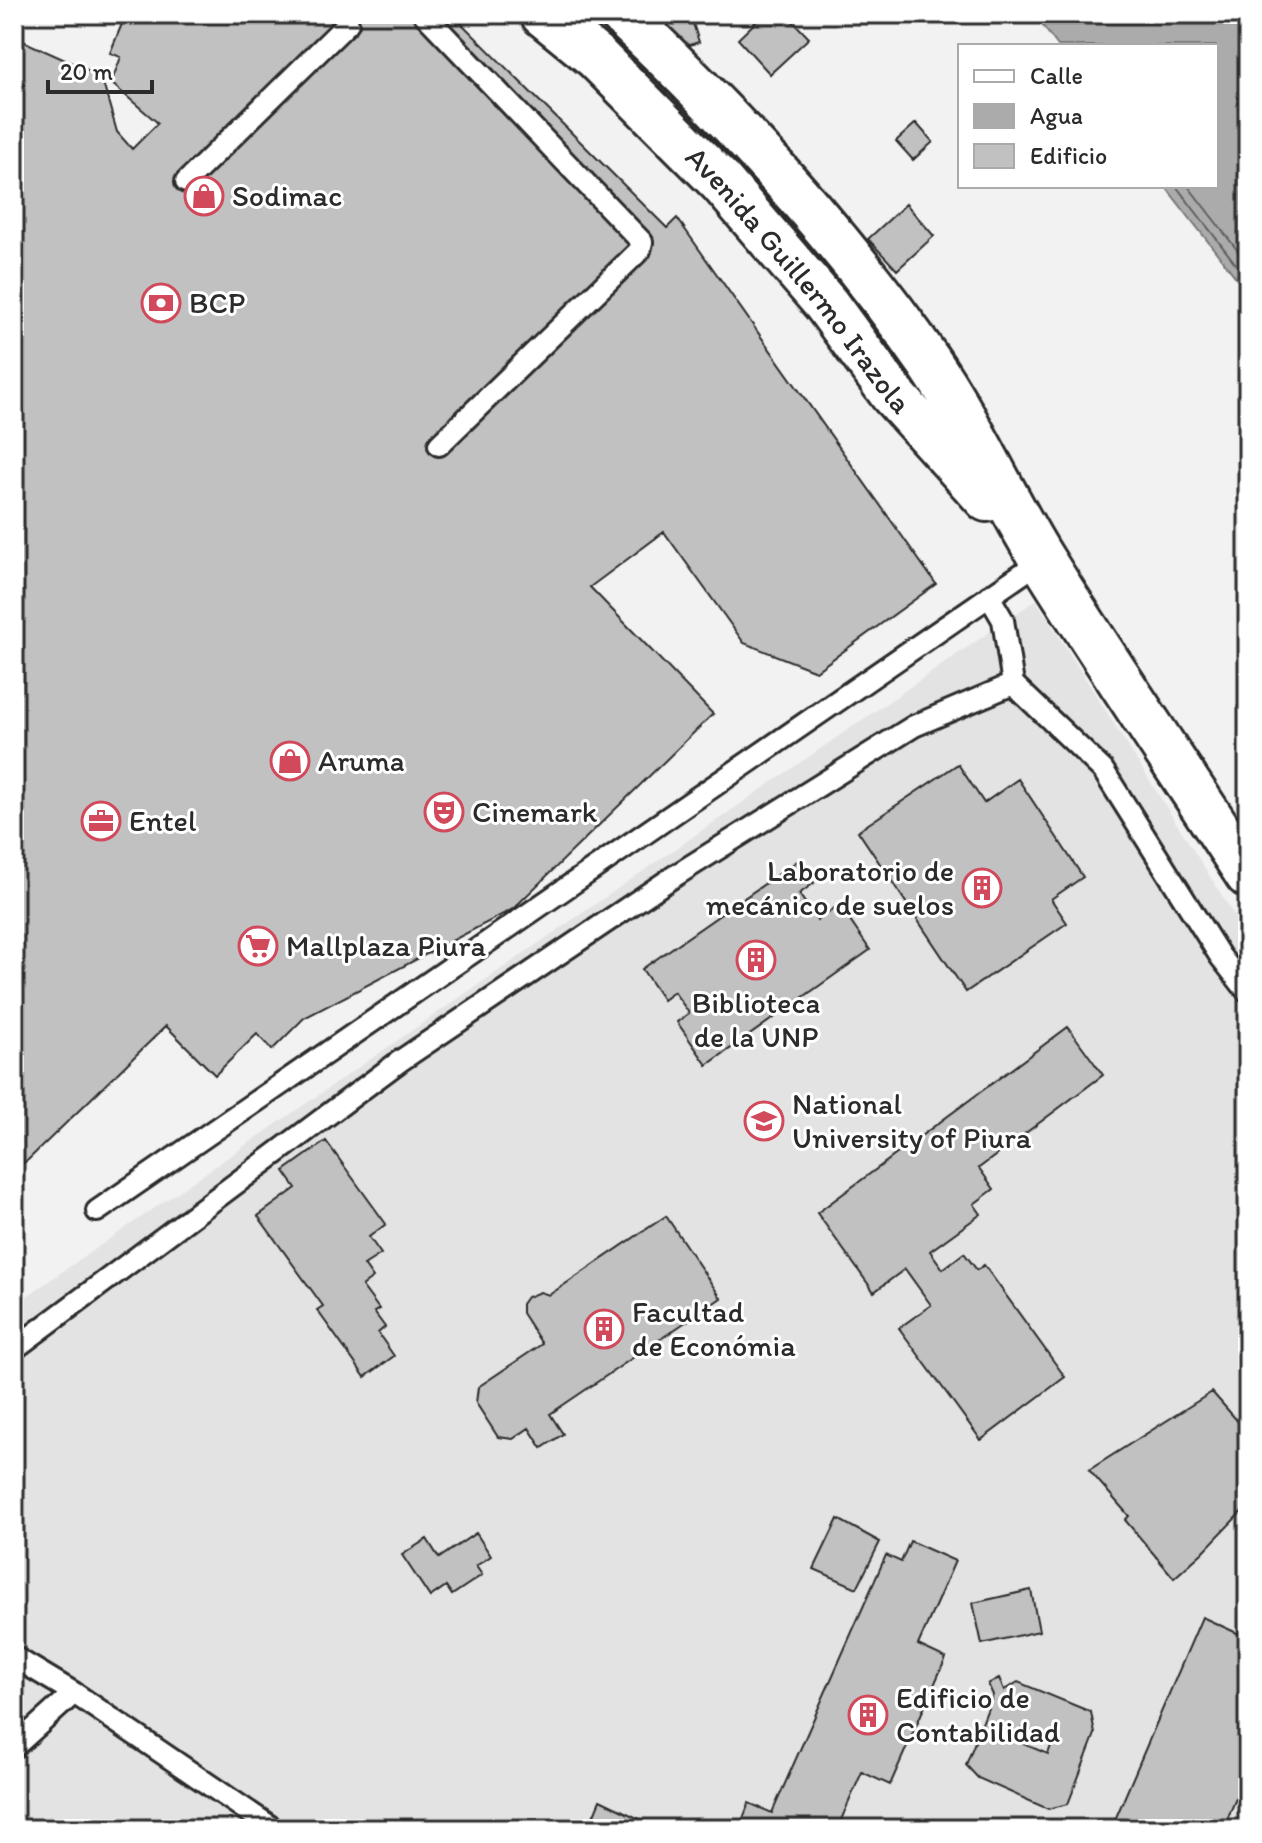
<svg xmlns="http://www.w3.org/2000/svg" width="1262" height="1843" font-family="Itim,sans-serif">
<rect width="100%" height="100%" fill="#f2f2f2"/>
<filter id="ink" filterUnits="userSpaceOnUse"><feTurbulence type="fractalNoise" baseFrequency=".0125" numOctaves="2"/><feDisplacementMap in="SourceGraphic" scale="16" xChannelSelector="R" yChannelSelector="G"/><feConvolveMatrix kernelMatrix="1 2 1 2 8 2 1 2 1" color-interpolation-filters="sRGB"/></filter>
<g filter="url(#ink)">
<path fill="#e3e3e3" d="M1036,600L1248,937V1829H14V1305Z"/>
<path fill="#ababab" stroke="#787878" stroke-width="2" d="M1034,14H1248V293L1165,186H1216V46H1058Z"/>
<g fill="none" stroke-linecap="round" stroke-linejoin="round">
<path stroke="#5e5e5e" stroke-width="2" d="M1176,186L1248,280
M1188,186L1248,264"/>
</g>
<path fill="#c1c1c1" stroke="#2b2b2b" stroke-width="2" fill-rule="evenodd" d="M126,14H452L667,228L677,218L936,584L816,671L744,643L664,532L590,587L713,714L513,909L304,1018L272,1050L257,1034L215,1075L166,1026L28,1160L14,1169V37L101,76L117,132L132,149L158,123L111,83L121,57L110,53Z
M658,14H690L699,42L670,51Z
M764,14H786L809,38L770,74L738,39Z
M916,123L933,142L913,160L896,141Z
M906,204L934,236L897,270L868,239Z
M958,764L984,803L1018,779L1083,877L1051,899L1067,923L966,992L858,831Z
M799,860L814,883L799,894L817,920L839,905L870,950L707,1065L677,1022L689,1013L674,992L663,1000L642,969Z
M1068,1027L1103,1075L979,1168L994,1189L974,1204L981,1214L930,1251L943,1269L964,1253L977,1270L984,1265L1065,1377L981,1440L899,1328L931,1305L905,1269L874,1292L817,1213Z
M326,1141L386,1224L369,1237L381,1254L364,1265L373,1278L362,1286L379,1309L374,1312L385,1327L378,1333L394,1356L365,1377L317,1310L323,1306L258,1216L296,1188L284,1171Z
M666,1216L721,1298L550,1414L563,1434L542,1448L529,1428L513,1439L498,1437L476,1403L478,1387L542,1344L522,1313V1304L527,1297L540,1292L549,1295Z
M1212,1392L1248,1433V1505L1202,1553L1174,1578L1125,1520L1129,1516L1089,1470Z
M838,1519L880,1542L857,1588L814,1569Z
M476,1533L491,1556L476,1566L482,1575L452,1595L446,1586L430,1597L402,1555L427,1539L439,1558Z
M910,1541L955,1561L918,1645L946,1658L890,1785L862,1772L837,1829H760L742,1821L749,1803L772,1813L886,1555L901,1562Z
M1031,1590L1039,1631L982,1644L973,1603Z
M1202,1617L1248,1638V1688L1242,1701L1248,1704V1770L1223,1829H1111Z
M999,1678L1004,1690L1018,1682L1091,1712L1095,1734L1068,1804L1048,1809L978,1778L966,1765L993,1695L988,1684ZM1022,1728L1053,1740L1048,1754L1016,1741Z
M600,1800L652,1825L650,1829H588Z"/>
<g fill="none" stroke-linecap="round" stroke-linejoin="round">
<defs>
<path id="lane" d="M424,14L642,242L640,250L439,445
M186,182L348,23
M989,596L1003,620L1013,684L1103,770L1220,956L1248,992
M97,1211L1042,560
M14,1349L400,1061L673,877L914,726L1013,684
M14,1657L74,1693L274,1829
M14,1747L74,1693"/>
<g id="secondary">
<path id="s1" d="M543,14L596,57L721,182L826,304L892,394L987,499"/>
<path d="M622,14C734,120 841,235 929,362C972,425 1003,497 1043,561C1109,667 1180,770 1248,875"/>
</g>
</defs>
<use href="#lane" stroke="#2b2b2b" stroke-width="26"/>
<use href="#secondary" stroke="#2b2b2b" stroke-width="50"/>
<use href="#lane" stroke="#fff" stroke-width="20"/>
<use href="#secondary" stroke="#fff" stroke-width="44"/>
</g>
</g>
<defs>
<symbol id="shop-ring" viewBox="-11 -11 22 22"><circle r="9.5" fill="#fff" stroke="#d1495b" stroke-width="1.5"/><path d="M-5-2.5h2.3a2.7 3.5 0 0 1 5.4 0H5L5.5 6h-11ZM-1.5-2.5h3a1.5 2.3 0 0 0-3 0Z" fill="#d1495b"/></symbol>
<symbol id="bank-ring" viewBox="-11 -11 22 22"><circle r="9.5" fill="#fff" stroke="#d1495b" stroke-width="1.5"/><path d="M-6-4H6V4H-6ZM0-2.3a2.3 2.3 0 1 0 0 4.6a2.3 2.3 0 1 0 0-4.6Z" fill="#d1495b"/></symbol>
<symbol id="theatre-ring" viewBox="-11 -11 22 22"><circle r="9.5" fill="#fff" stroke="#d1495b" stroke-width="1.5"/><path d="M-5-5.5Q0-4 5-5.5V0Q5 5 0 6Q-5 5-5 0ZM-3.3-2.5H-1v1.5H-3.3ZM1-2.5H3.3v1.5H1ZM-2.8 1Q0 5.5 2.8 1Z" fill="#d1495b"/></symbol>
<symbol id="office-ring" viewBox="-11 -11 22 22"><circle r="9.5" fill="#fff" stroke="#d1495b" stroke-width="1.5"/><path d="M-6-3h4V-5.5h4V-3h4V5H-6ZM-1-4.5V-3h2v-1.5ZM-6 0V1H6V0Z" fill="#d1495b"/></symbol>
<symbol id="building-ring" viewBox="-11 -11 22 22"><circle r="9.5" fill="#fff" stroke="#d1495b" stroke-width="1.5"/><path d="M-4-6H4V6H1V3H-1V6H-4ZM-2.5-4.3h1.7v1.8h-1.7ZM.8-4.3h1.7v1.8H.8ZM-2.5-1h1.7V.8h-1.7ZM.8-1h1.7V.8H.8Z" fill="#d1495b"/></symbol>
<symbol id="supermarket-ring" viewBox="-11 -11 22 22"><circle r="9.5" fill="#fff" stroke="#d1495b" stroke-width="1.5"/><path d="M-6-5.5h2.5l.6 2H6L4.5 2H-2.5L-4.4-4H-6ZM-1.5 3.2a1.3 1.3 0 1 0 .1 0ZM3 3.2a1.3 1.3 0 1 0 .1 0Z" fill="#d1495b"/></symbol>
<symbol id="university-ring" viewBox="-11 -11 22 22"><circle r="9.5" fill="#fff" stroke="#d1495b" stroke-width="1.5"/><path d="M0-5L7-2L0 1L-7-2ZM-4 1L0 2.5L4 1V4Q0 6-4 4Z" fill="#d1495b"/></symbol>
</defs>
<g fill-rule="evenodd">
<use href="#shop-ring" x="182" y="174" width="44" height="44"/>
<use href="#bank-ring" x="139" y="281" width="44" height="44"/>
<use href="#shop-ring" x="268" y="739" width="44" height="44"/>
<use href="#theatre-ring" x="422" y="790" width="44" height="44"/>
<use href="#office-ring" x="79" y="799" width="44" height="44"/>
<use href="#building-ring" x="960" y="866" width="44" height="44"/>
<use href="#supermarket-ring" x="236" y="924" width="44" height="44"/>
<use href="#building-ring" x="734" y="938" width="44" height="44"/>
<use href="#university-ring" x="742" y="1099" width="44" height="44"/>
<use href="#building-ring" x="582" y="1307" width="44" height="44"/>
<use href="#building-ring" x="846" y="1693" width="44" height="44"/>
</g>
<g text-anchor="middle" stroke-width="6" stroke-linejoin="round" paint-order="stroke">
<g font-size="30" fill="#2b2b2b" stroke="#fff" text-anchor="start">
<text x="232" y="206">Sodimac</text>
<text x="189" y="313">BCP</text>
<text x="318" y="771">Aruma</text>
<text x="472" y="822">Cinemark</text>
<text x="129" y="831">Entel</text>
<text x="954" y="881" text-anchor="end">Laboratorio de<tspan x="954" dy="34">mecánico de suelos</tspan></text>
<text x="286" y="956">Mallplaza Piura</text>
<text x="756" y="1013" text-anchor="middle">Biblioteca<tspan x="756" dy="34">de la UNP</tspan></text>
<text x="792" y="1114">National<tspan x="792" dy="34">University of Piura</tspan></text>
<text x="632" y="1322">Facultad<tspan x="632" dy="34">de Económia</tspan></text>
<text x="896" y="1708">Edificio de<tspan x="896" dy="34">Contabilidad</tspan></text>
</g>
<g font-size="30" fill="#2b2b2b" stroke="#fff">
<text dy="10" stroke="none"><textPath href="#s1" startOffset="370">Avenida Guillermo Irazola</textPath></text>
</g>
</g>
<rect width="1262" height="1843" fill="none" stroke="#fff" stroke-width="48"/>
<rect x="24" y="24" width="1214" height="1795" fill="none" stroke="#2b2b2b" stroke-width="3" filter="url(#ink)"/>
<rect x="958" y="44" width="260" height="144" fill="#ffffff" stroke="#aaaaaa" stroke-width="2"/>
<rect x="974" y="70" width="40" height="12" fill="#ffffff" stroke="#aaaaaa" stroke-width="2"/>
<text x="1030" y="84" font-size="24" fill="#2b2b2b">Calle</text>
<rect x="974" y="104" width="40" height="24" fill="#ababab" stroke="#aaaaaa" stroke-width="2"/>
<text x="1030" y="124" font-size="24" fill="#2b2b2b">Agua</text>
<rect x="974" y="144" width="40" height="24" fill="#c1c1c1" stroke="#aaaaaa" stroke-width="2"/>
<text x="1030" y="164" font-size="24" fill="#2b2b2b">Edificio</text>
<path d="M48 80v12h104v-12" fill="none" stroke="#2b2b2b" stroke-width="4"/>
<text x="60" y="80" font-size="24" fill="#2b2b2b" stroke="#ffffff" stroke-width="6" paint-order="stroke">20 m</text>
</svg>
